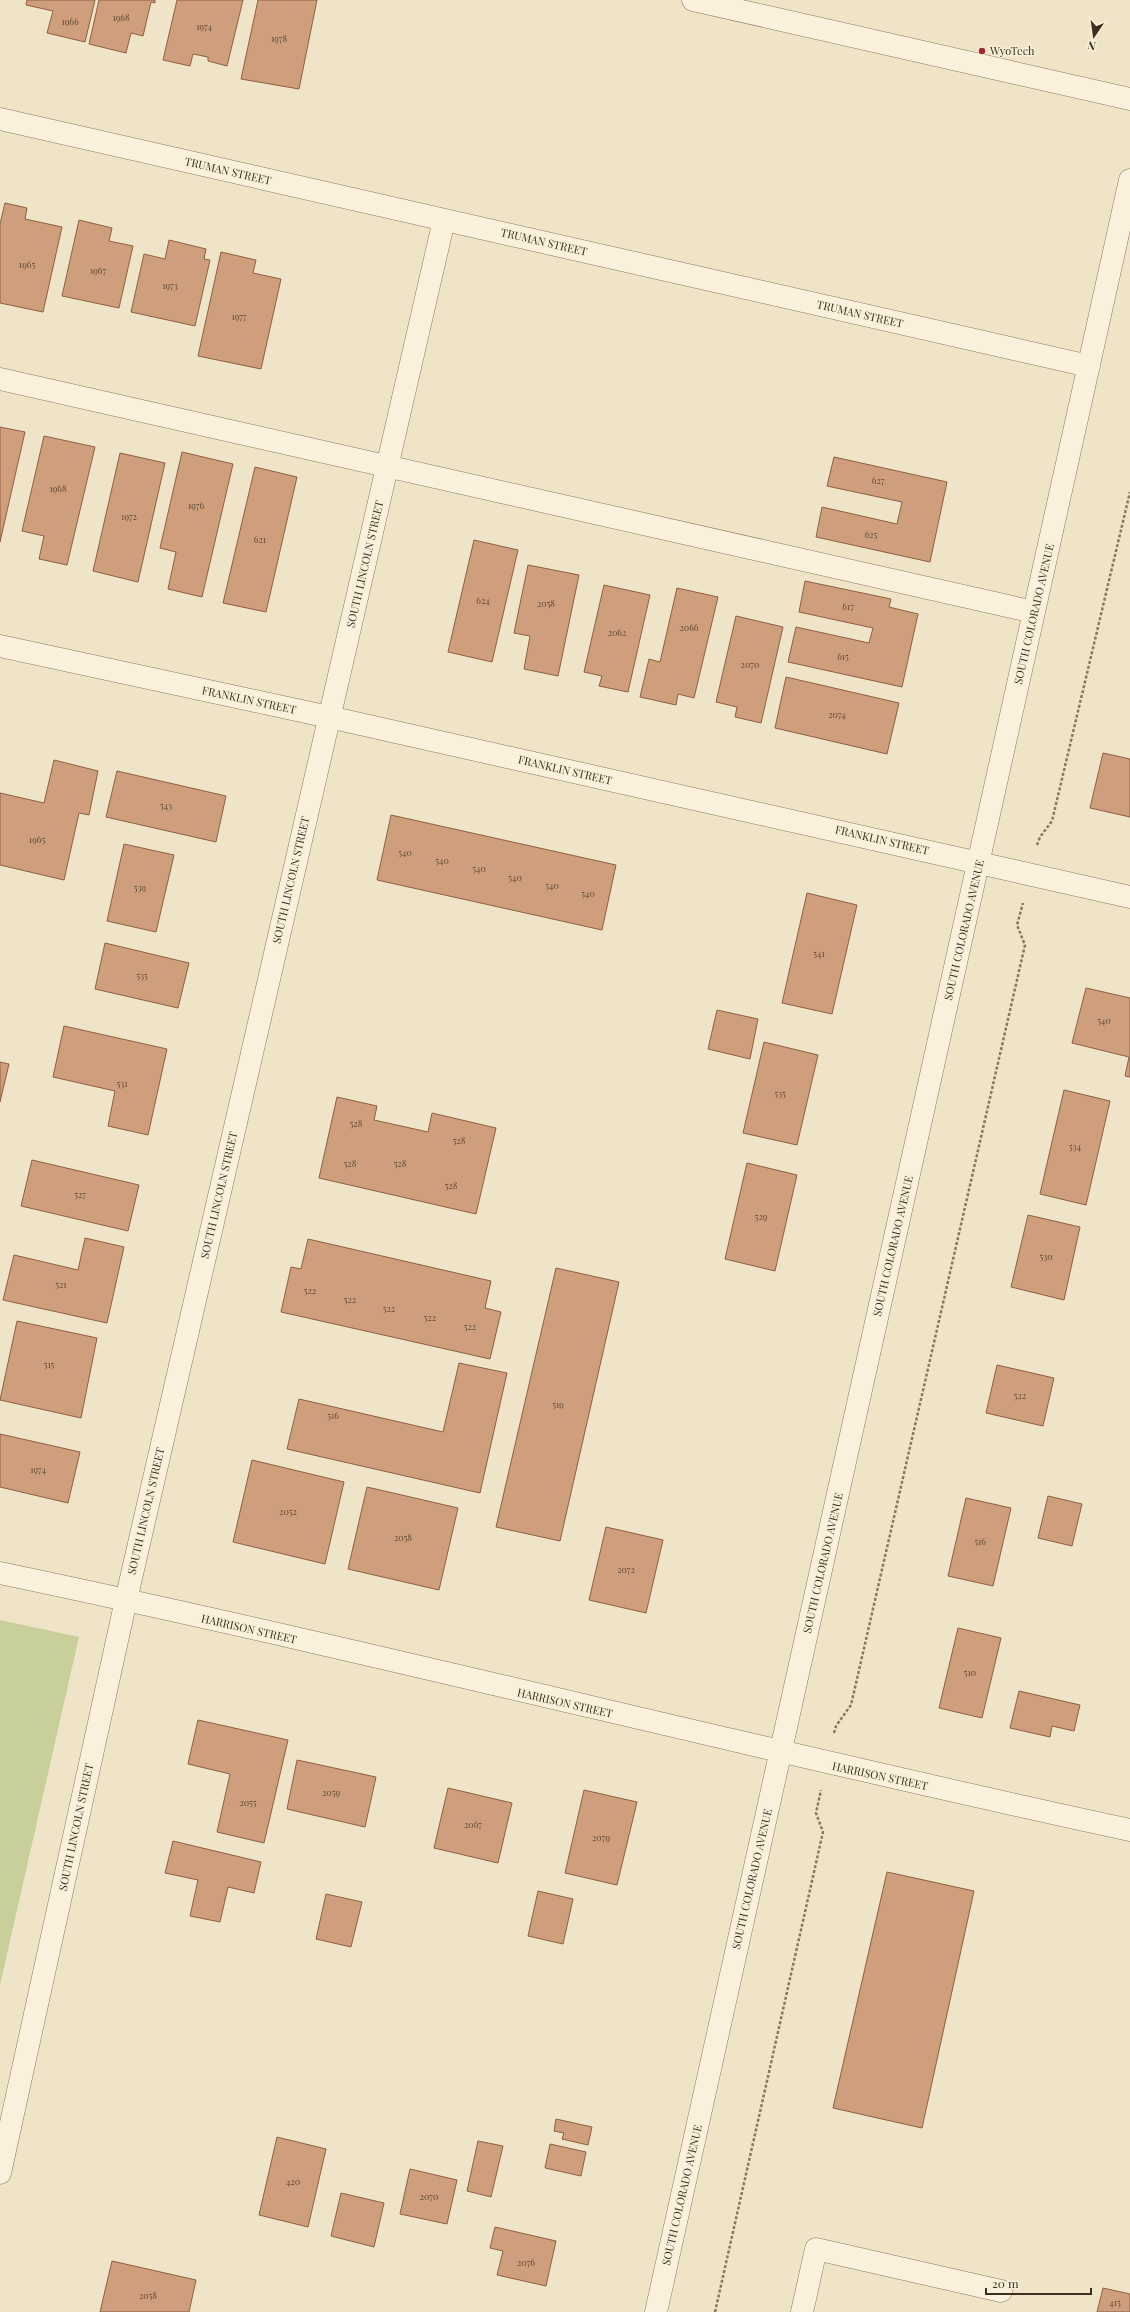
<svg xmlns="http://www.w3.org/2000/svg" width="1130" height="2312" font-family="'Playfair Display',serif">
<rect width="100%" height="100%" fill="#f0e4c8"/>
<path fill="#c9cf9b" d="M0,1620L79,1637L0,1985Z"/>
<path fill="#cf9f7d" stroke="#8d5f41" d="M27,0H95L85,42L47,33L53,11L26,5Z
M99,0H155V3L151,2L143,36L131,33L126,53L89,44Z
M177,0H243L227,66L208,61V57L193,54L190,66L163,60Z
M258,0H317L299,89L241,79Z
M5,203L27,208L25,219L62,227L43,312L0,303V224Z
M79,220L112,228L109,241L133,246L119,308L62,296Z
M169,240L206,249L204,259L210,260L195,326L131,312L144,254L165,259Z
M221,252L256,260L253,273L281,279L261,369L198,356Z
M0,427L25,432L0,542Z
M44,436L95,447L67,565L39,559L44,536L22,531Z
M182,452L233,464L202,597L168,589L176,552L160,548Z
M120,453L165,463L138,582L93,571Z
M834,457L947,482L930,562L816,537L822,507L897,524L902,502L827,486Z
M255,467L297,477L266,612L223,603Z
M474,540L518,550L492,662L448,652Z
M528,565L579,575L558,676L524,669L530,636L514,633Z
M805,581L891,599L889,607L918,614L902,687L788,662L796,627L869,643L873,628L799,612Z
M604,585L650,595L628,692L599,686L602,676L584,672Z
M677,588L718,597L694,698L678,694L676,705L640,697L649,659L660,662Z
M736,616L783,627L761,723L735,717L737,707L716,702Z
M786,677L899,703L887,754L775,728Z
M1103,753L1130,759V817L1090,808Z
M54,760L98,771L89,815L79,813L64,880L0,865V793L44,803Z
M117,771L226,796L216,842L106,817Z
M391,815L616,865L602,930L377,880Z
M124,844L174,855L156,932L107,921Z
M807,893L857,905L832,1014L782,1003Z
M105,943L189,963L178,1008L95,989Z
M1086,988L1130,998V1077L1125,1076L1129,1057L1072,1043Z
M717,1010L758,1019L750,1059L708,1049Z
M64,1026L167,1049L148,1135L108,1126L115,1091L53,1077Z
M764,1042L818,1055L797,1145L743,1133Z
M0,1062L9,1064L0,1102Z
M1064,1090L1110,1101L1086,1205L1040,1194Z
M337,1097L377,1106L374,1120L428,1132L432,1113L496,1128L476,1214L319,1178Z
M32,1160L139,1185L128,1231L21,1206Z
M747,1163L797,1175L775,1271L725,1259Z
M1028,1215L1080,1227L1064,1300L1011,1287Z
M85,1238L124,1247L107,1323L3,1300L14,1255L78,1270Z
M308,1239L491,1281L485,1308L501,1312L490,1359L281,1312L291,1267L301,1269Z
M556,1268L619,1282L560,1541L496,1527Z
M17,1321L97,1338L81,1418L0,1400Z
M459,1363L507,1373L480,1493L287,1449L299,1399L443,1432Z
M997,1365L1054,1378L1043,1426L986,1413Z
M0,1434L80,1452L68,1503L0,1487Z
M252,1460L344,1482L325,1564L233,1542Z
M367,1487L458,1508L439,1590L348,1569Z
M1048,1496L1082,1504L1072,1546L1038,1538Z
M966,1498L1011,1508L993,1586L948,1576Z
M606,1527L663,1540L646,1613L589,1600Z
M958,1628L1001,1638L982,1718L939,1708Z
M1019,1691L1080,1705L1074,1731L1052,1726L1050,1737L1010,1728Z
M198,1720L288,1740L264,1843L217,1832L230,1774L188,1764Z
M297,1760L376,1777L365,1827L287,1809Z
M448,1788L512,1803L498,1863L434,1848Z
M584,1790L637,1802L617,1885L565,1873Z
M173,1841L261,1862L254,1893L228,1887L220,1922L190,1916L198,1880L165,1873Z
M887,1872L974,1891L922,2128L833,2108Z
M538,1891L573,1899L563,1944L528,1936Z
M326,1894L362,1902L351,1947L316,1939Z
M556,2119L592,2127L588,2145L562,2139L564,2133L554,2131Z
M277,2137L326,2149L308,2227L259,2215Z
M478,2141L503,2146L491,2197L467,2191Z
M550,2144L586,2152L581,2176L545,2168Z
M410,2169L457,2180L447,2224L400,2214Z
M341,2193L384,2203L374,2247L331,2236Z
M495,2227L556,2241L546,2286L497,2275L503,2251L490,2248Z
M112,2261L196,2280L189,2312H100Z
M1103,2288L1130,2294V2312H1097Z"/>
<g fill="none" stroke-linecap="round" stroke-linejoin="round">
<defs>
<path id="minor" d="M693,0L1130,99
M0,119L1089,366
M0,379L1034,612
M0,646L329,717L1130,897
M0,1573C378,1652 752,1749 1130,1830
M0,2173L126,1600L444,220
M656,2312L1130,180
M802,2312L816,2249L1001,2291"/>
</defs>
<use href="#minor" stroke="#8d765c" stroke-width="23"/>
<path stroke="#8d765c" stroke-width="2.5" stroke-dasharray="3 2" stroke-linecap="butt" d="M1037,845L1040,837L1052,821L1130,492
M834,1733L836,1726L851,1705L1025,945L1017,925L1023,903
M715,2312L823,1832L816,1813L821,1790"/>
<use href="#minor" stroke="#faf1dc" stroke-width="22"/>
</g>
<circle fill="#9e2a2b" stroke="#f7eed8" stroke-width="1.5" cx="982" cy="51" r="4"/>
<g text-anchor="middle" stroke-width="3" stroke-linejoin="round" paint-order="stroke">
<g font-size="9" fill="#624a37">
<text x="121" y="21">1968</text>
<text x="70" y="25">1966</text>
<text x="204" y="30">1974</text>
<text x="279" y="42">1978</text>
<text x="27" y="268">1965</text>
<text x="98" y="274">1967</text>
<text x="170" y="289">1973</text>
<text x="239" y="320">1977</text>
<text x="878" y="484">627</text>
<text x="58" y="492">1968</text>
<text x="196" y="509">1976</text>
<text x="129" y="520">1972</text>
<text x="871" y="538">625</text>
<text x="260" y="543">621</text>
<text x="483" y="604">624</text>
<text x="546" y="607">2058</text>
<text x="848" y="610">617</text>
<text x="689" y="631">2066</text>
<text x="617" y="636">2062</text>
<text x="843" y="660">615</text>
<text x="750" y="668">2070</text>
<text x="837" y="718">2074</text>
<text x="166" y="809">543</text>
<text x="37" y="843">1965</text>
<text x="405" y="856">540</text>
<text x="442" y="864">540</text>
<text x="479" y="872">540</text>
<text x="515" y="881">540</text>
<text x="552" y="889">540</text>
<text x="140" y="891">539</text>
<text x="588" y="897">540</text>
<text x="819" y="957">541</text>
<text x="142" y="979">535</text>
<text x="1104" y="1024">540</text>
<text x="122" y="1087">531</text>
<text x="780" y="1097">535</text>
<text x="356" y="1127">528</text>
<text x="459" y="1144">528</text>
<text x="1075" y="1150">534</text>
<text x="350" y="1167">528</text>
<text x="400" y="1167">528</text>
<text x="451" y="1189">528</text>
<text x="80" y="1198">527</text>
<text x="761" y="1220">529</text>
<text x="1046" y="1260">530</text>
<text x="61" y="1288">521</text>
<text x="310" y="1294">522</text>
<text x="350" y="1303">522</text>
<text x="389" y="1312">522</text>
<text x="430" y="1321">522</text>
<text x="470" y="1330">522</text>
<text x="49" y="1368">515</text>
<text x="1020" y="1399">522</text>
<text x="558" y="1408">519</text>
<text x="333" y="1419">516</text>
<text x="38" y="1473">1974</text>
<text x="288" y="1515">2052</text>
<text x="403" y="1541">2058</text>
<text x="980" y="1545">516</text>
<text x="626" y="1573">2072</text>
<text x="970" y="1676">510</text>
<text x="331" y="1796">2059</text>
<text x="248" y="1806">2055</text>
<text x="473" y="1828">2067</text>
<text x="601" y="1841">2079</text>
<text x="293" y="2185">420</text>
<text x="429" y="2200">2070</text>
<text x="526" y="2266">2076</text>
<text x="148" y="2299">2058</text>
<text x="1115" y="2306">415</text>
</g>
<g font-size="11" fill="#3d2e20" stroke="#f7eed8" text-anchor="start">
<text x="990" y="55">WyoTech</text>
</g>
<g font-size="11" fill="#3d2e20" stroke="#f7eed8">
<text transform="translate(228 171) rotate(13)" y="4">TRUMAN STREET</text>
<text transform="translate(544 242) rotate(13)" y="4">TRUMAN STREET</text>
<text transform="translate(860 314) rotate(13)" y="4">TRUMAN STREET</text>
<text transform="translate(365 564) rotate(-77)" y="4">SOUTH LINCOLN STREET</text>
<text transform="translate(1034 614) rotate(-77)" y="4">SOUTH COLORADO AVENUE</text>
<text transform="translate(249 700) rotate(12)" y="4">FRANKLIN STREET</text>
<text transform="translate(565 770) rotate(13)" y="4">FRANKLIN STREET</text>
<text transform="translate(882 840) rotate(13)" y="4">FRANKLIN STREET</text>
<text transform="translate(291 880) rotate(-77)" y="4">SOUTH LINCOLN STREET</text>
<text transform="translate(964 930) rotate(-77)" y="4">SOUTH COLORADO AVENUE</text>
<text transform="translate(219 1195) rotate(-77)" y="4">SOUTH LINCOLN STREET</text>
<text transform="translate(893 1246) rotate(-77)" y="4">SOUTH COLORADO AVENUE</text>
<text transform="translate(146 1511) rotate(-77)" y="4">SOUTH LINCOLN STREET</text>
<text transform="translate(823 1563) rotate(-77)" y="4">SOUTH COLORADO AVENUE</text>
<text transform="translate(249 1629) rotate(13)" y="4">HARRISON STREET</text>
<text transform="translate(565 1703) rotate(13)" y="4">HARRISON STREET</text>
<text transform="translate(880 1776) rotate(12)" y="4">HARRISON STREET</text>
<text transform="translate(76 1827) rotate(-78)" y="4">SOUTH LINCOLN STREET</text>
<text transform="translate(752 1879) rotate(-77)" y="4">SOUTH COLORADO AVENUE</text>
<text transform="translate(682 2195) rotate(-77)" y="4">SOUTH COLORADO AVENUE</text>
</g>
</g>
<g transform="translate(1094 36) rotate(193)" stroke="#f7eed8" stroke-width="3" paint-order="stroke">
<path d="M0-3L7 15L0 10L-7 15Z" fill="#3d2e20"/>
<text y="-6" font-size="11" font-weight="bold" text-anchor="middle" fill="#3d2e20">N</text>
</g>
<path d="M986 2288v6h105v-6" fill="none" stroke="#3d2e20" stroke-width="2"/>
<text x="992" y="2288" font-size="12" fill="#3d2e20" stroke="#f7eed8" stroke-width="3" paint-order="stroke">20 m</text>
</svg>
